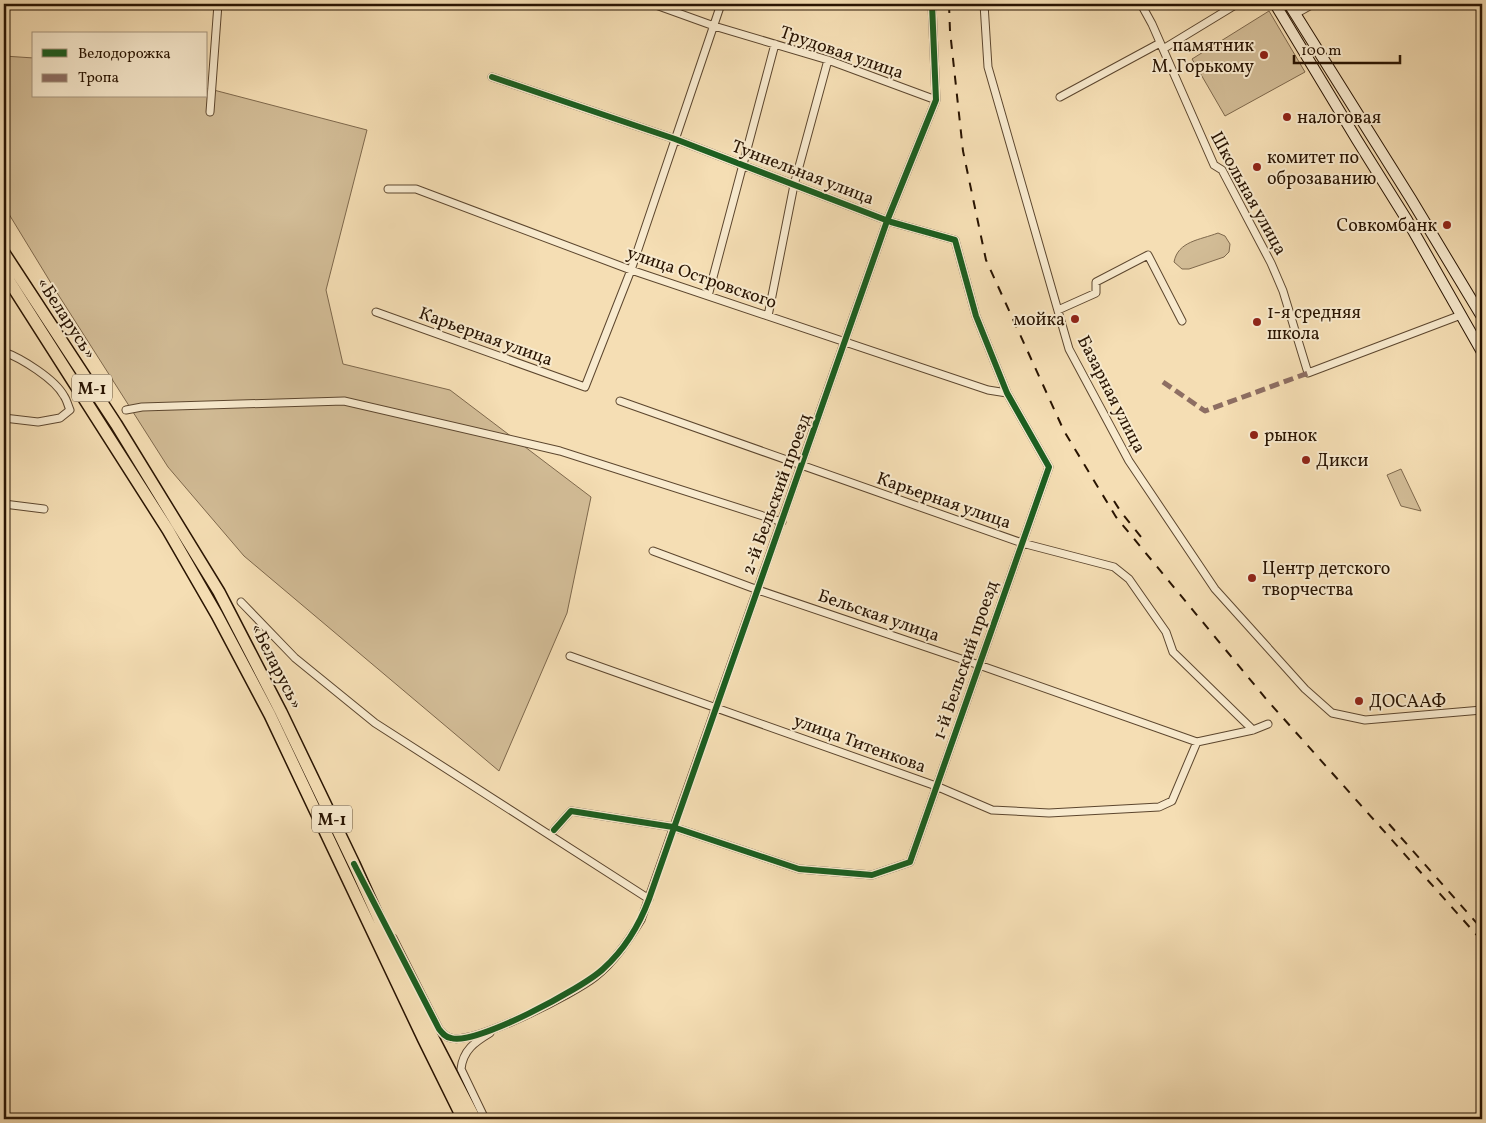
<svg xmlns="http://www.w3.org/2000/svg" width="1486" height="1123" font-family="Vollkorn,serif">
<rect width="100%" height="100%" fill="#f5deb4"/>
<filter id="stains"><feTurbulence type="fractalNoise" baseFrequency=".004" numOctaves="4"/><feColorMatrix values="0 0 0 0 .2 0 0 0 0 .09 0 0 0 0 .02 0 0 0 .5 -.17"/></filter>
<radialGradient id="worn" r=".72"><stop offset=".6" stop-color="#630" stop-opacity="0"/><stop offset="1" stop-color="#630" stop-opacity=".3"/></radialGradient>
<path fill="#d2bc96" stroke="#7e684c" d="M1269,11L1305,72L1225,116L1192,59Z
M4,56L34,58V96H206V88L367,130L326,290L343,364L450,390L591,497L567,613L499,771L244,556L168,467L54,288L4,206Z
M1218,233L1225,236L1230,244L1229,252L1224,257L1189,269H1182L1174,262C1178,241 1200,240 1218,233Z
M1401,469L1421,511L1401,506L1387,475Z"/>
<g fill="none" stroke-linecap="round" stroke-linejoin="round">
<defs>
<path id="minor" d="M653,4L714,26L828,60L936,100
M984,4L988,67L1069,349L1129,461L1215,589L1305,689L1332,713L1365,720L1482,710
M1141,4L1152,24L1214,165L1222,170L1271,263L1283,291L1308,373L1461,315
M1163,49L1237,4
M492,77L675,139L891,222L955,240L976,316L1007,393L1049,467L910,862L872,875L799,869L673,827L571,811L554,830
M1060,97L1160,43
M210,112L218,4
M388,189H416L631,270L988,390L1007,393
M708,296L775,44
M1058,310L1096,293V282L1148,255L1182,321
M376,312L585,387L631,270L721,4
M768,316L794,185L828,60
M4,352C21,358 55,379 64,396C67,400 68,406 70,410L60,418L38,422L4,418
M620,401L1022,543L1114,567L1129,579L1166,632L1173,652L1253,730
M126,410L142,407L344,401L560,451L782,522
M4,504L44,509
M653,551L758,590L979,665L1197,742L1253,730L1268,724
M241,602L295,658L375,723L649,899
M570,656L936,786L992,810L1049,813L1159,807L1172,801L1197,742
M393,938L439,1029C442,1033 445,1037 451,1038C474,1045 575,993 595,977C614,962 628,941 641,920L887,221L936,100L932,4
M485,1119L461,1069C463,1050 475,1042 490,1033"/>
<path id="tertiary" d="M1295,13L1311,4"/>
<path id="secondary" d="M1275,4L1357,140L1407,220L1482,352
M1289,4L1411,199L1482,317"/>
<path id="trunk" d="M4,253L116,424L219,592L281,712L354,864L431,1034L475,1119
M4,273L168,530L217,615L270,715L424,1040L463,1119"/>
</defs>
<use href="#minor" stroke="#5c462e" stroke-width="9"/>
<use href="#tertiary" stroke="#5c462e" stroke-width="11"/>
<use href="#secondary" stroke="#291402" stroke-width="12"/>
<use href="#trunk" stroke="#291402" stroke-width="14"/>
<use href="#minor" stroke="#f8eace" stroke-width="7"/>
<use href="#tertiary" stroke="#f8eace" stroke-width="9"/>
<use href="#secondary" stroke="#f8eace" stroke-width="10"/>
<use href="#trunk" stroke="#f5deb4" stroke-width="11"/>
<path stroke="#291402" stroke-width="2" stroke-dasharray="9 9" stroke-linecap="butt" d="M949,4L950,31L963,151L986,260L1064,431L1116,517L1267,700L1482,941
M1114,501L1121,512L1141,537
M1389,824L1482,929"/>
<path stroke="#8d6e63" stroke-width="5" stroke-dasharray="10 5" stroke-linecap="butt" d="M1163,382L1205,411L1308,373"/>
<defs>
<path id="cycleway" d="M492,77L675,139L891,222L955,240L976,316L1007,393L1049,467L910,862L872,875L799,869L673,827L571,811L554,830
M354,864L439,1029C442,1033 445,1037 451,1038C475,1046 583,988 603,969C624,950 639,926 649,899L887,221L936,100L932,4"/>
</defs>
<use href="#cycleway" stroke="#f8eace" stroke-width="9"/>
<use href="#cycleway" stroke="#1b5e20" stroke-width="6"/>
</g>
<g fill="#8f2418" stroke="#f8eace" stroke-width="2">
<circle cx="1264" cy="55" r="5"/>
<circle cx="1287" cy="117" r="5"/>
<circle cx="1257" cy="167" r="5"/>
<circle cx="1447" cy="225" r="5"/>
<circle cx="1075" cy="319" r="5"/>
<circle cx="1257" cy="322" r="5"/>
<circle cx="1254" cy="435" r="5"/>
<circle cx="1306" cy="460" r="5"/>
<circle cx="1252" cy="578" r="5"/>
<circle cx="1359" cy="701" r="5"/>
</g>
<g text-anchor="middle" stroke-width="4" stroke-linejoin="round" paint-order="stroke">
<g fill="#f8eace" stroke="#67543f" stroke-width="1">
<rect x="72" y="374.5" width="40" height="27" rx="4"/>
<rect x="312" y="805.5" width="40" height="27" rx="4"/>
</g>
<g font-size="16" font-weight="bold" fill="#291402">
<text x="92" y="394">М-1</text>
<text x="332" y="825">М-1</text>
</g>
<g font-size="18" fill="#291402" stroke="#f8eace" text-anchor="start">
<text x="1254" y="51" text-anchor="end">памятник<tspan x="1254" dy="21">М. Горькому</tspan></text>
<text x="1297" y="123">налоговая</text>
<text x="1267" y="163">комитет по<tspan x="1267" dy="21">оброзаванию</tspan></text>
<text x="1437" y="231" text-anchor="end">Совкомбанк</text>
<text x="1267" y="318">1-я средняя<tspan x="1267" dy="21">школа</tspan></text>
<text x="1065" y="325" text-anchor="end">мойка</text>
<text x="1264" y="441">рынок</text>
<text x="1316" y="466">Дикси</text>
<text x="1262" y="574">Центр детского<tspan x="1262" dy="21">творчества</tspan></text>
<text x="1369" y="707">ДОСААФ</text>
</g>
<g font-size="18" fill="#291402" stroke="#f8eace">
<text transform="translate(842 52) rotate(19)" y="6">Трудовая улица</text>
<text transform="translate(803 172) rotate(21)" y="6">Туннельная улица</text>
<text transform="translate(1249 193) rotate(61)" y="6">Школьная улица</text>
<text transform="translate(702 277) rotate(19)" y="6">улица Островского</text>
<text transform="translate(67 318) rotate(57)" y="6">«Беларусь»</text>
<text transform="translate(486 336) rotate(20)" y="6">Карьерная улица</text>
<text transform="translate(1112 394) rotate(63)" y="6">Базарная улица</text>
<text transform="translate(776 494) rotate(-70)" y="6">2-й Бельский проезд</text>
<text transform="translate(944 500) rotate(19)" y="6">Карьерная улица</text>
<text transform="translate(879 615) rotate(19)" y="6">Бельская улица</text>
<text transform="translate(965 660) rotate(-71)" y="6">1-й Бельский проезд</text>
<text transform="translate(277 666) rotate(63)" y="6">«Беларусь»</text>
<text transform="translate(860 743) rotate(20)" y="6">улица Титенкова</text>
</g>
</g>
<rect width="1486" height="1123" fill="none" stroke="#f5deb4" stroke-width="20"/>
<rect x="5" y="5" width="1476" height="1113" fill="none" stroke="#291402" stroke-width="2.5"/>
<rect x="10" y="10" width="1466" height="1103" fill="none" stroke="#291402"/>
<rect x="32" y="32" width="175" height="65" fill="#f8eace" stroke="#a5947c"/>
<rect x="42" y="49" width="25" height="8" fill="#1b5e20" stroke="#a5947c"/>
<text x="78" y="58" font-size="15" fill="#291402">Велодорожка</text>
<rect x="42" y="74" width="25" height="8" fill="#8d6e63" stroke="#a5947c"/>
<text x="78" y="82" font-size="15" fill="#291402">Тропа</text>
<path d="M1294 55v8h106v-8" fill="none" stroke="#291402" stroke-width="2.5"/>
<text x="1301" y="55" font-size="15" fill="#291402" stroke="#f8eace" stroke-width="4" paint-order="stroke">100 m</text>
<rect width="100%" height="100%" filter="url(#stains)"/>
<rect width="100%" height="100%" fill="url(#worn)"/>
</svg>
